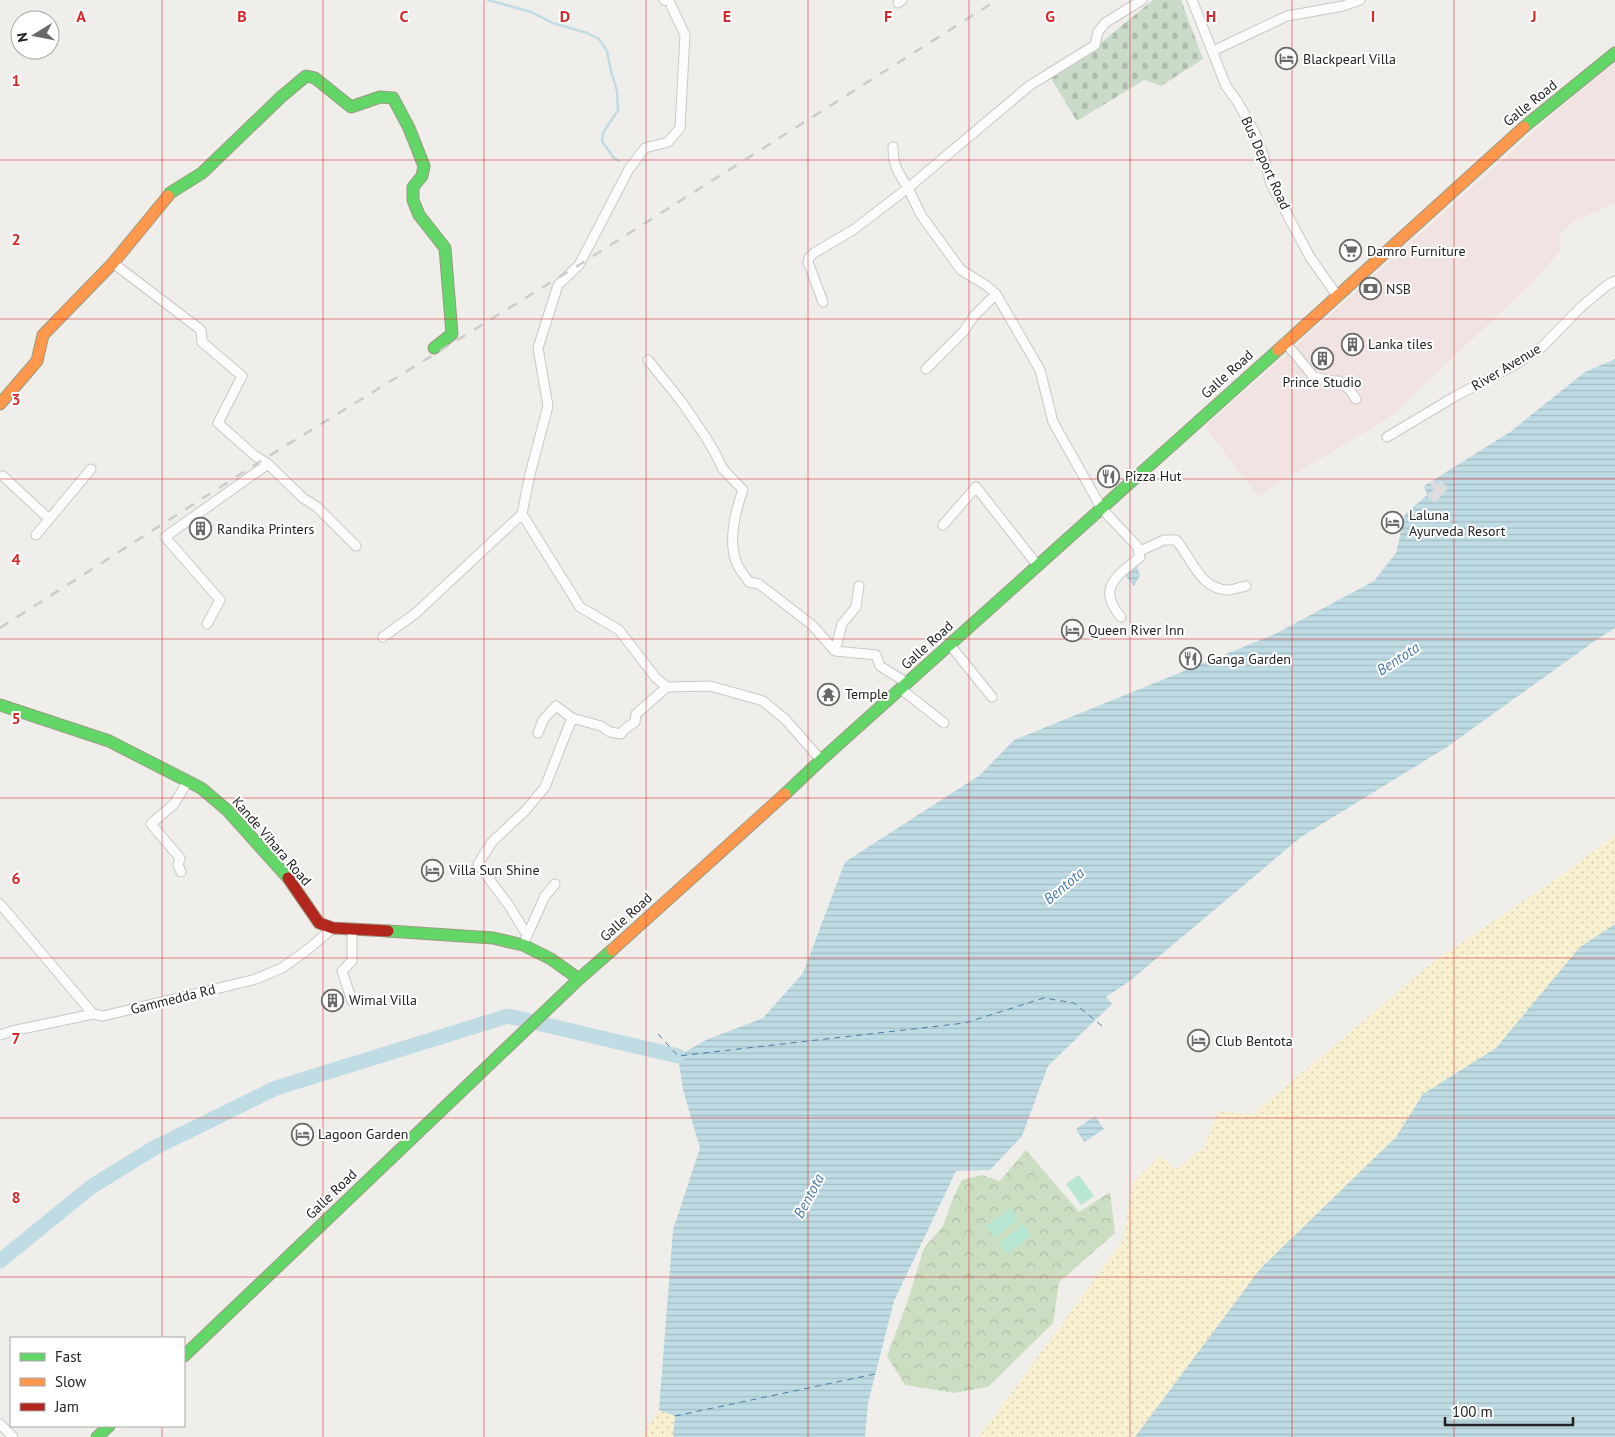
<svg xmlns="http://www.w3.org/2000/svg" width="1615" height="1437" font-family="'PT Sans',sans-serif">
<defs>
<pattern id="forest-crowns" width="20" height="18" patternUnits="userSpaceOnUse" patternTransform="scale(1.25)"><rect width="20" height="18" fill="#cbdec1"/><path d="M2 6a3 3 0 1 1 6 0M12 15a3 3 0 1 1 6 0" fill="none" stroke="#aebea6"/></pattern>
<pattern id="sand-dots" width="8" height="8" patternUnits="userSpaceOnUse" patternTransform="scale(1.25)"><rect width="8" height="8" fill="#f8f0d0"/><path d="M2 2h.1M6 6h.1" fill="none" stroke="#d4ceb2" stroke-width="1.8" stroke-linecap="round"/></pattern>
<pattern id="cemetery-stones" width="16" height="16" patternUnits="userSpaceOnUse" patternTransform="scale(1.25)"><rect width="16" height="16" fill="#cadbca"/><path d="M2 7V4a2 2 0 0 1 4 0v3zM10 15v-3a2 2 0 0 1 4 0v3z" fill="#adbcad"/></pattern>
<pattern id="water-rules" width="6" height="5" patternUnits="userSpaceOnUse" patternTransform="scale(1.25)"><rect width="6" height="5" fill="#bfdbe3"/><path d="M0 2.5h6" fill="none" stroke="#a4bcc2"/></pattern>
</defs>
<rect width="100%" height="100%" fill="#f0eeeb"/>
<path fill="#f1e3e1" d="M1615,63V203L1575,221L1559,235L1560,251L1530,285L1389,418L1258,496L1205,427L1574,96Z"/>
<path fill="url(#forest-crowns)" d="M1026,1150L1079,1212L1110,1192L1115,1233L1059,1282L1053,1323L988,1387L954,1393L905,1385L887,1356L906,1306L924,1248L943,1226L954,1196L962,1180L982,1175L1000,1181Z"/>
<path fill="url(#sand-dots)" d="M1615,835V924L1580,947L1496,1048L1423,1094L1396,1137L1260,1269L1135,1437H979L1123,1240L1133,1182L1160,1156L1176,1169L1204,1147L1218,1111L1252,1115L1433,962L1562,875Z
M659,1410L675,1416L673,1437H641Z"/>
<path fill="url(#cemetery-stones)" d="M1153,0H1181L1203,59L1161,86L1144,80L1077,121L1050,77L1097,46Z"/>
<path fill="#b7e6d2" d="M1079,1175L1094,1196L1081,1205L1066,1184Z
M1011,1208L1019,1219L995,1238L986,1226Z
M1023,1224L1031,1236L1007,1254L999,1243Z"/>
<path fill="url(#water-rules)" d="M1615,359V628L1596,640L1447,747L1301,837L1131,980L1106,997L1112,1004L1048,1066L1022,1136L990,1170L956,1171L894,1301L868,1403L865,1437H673L675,1416L659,1410L673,1230L700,1148L683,1090L678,1056L706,1040L763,1018L803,973L845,862L980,775L1014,740L1275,634L1374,581L1396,553L1405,514L1427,495L1424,486L1510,432L1585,372Z
M1137,565L1140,576L1134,586L1125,575Z
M1615,924V1437H1135L1260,1269L1396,1137L1423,1094L1496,1048L1580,947Z
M1095,1116L1104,1129L1084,1142L1076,1129Z"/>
<path fill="#dedddd" d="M1433,480L1437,485L1441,481L1448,488L1435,503L1427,496L1434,489L1429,482Z"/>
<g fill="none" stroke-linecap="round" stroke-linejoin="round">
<path stroke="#bfdbe3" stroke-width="2.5" d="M488,0L531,12L553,23L587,33L599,39L607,51L611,71L617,91L618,110L603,133L602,141L613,157L619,161"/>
<path stroke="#bfdbe3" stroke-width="15" d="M0,1261L91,1187L154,1148L276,1088L508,1016L678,1056"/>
<path stroke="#4a7aab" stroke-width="1" stroke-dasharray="6 5" stroke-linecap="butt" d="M658,1034L678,1056L965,1023L1044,998L1074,1003L1102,1026
M675,1416L875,1374"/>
<defs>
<path id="street" d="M1192,0L1226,86L1237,101L1255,133L1263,154L1271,184L1310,257L1336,294
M898,3L902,0
M1213,51L1287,16L1343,6L1360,0
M113,263L201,330L202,342L242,376L218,423L254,455L268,464L303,498L317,507L356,546
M823,302L808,262L809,258L814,253L853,230L908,188C898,172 893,166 893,147
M1285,342L1314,377L1331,381H1339L1350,390L1356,399
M648,360L681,401L705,436L715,453L723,469L743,490C735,511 727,545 738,566C741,572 746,577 749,582L759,584L812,625L835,651L876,655L880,666L907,683
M926,369L964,331L974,316L996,294
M1387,437L1454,397L1513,366L1542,347L1581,307L1606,286L1615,281
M3,476L49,519
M522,514L580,607L619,630L656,678L667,687L710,686L763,701L785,719L821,760
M943,525L976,487L1038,566
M36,535L91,469
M1140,551L1164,540H1176C1192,558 1200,591 1230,590C1235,589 1241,587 1246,586
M1121,617C1096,588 1117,576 1140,557L1137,546L1102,509L1053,422L1040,370L996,294L987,286L961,270L921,215L908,188L1029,86L1095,45L1098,32L1105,23L1142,0
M207,624L220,600L165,537L268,464
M383,637L416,613L522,514L530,474L548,406L538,348L558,285L579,265L629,169L645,148L668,142L680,128L685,35L669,1L664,0
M950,645L992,697
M835,651L842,624L856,607L859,586
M901,689L944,723
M538,733L543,720L556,706L572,718
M181,872L178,865L180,858L151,824L174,804L188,781
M0,904L93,1014
M527,935L510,907L478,864L492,842L526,810L545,787L572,718L601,726L610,732L621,734L625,729L635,722L636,714L667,687
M526,938L545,896L555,884
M352,1001L342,971L352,961V929
M0,1035L12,1031L93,1014L103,1016L256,979L282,968L307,950L333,928
M0,1424L13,1437"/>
<path id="fast" d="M1524,127L1615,53
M168,196L170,193L202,173L281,97L306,76L315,78L351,107L380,97L393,98L409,128L424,166L422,176L413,187V200L419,215L445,248L452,334L434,348
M0,705L109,741L201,788L227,810L288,878
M785,794L821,760L1278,350
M388,931L493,938L523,945L551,959L579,979
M184,1356L579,979L612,950
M97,1437L109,1426"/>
<path id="slow" d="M1278,350L1524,127
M0,404L37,361L43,335L113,263L168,196
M612,950L785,794"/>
<path id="jam" d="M288,878L319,923L333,928L388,931"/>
</defs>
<use href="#street" stroke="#c9c8c7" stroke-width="11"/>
<use href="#fast" stroke="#999a82" stroke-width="13"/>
<use href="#slow" stroke="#999a82" stroke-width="13"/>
<use href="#jam" stroke="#999a82" stroke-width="13"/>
<use href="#street" stroke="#fdfcfc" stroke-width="9"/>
<use href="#fast" stroke="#63d668" stroke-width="11"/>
<use href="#slow" stroke="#ff974d" stroke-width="11"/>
<use href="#jam" stroke="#b3261e" stroke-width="11"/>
<path stroke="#ccc" stroke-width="2.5" stroke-dasharray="10 10" stroke-linecap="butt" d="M0,628L261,461L579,265L997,0"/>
</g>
<path fill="none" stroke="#d62828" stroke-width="1" stroke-opacity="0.55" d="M162,0V1338M323,0V1437M484,0V1437M646,0V1437M808,0V1437M969,0V1437M1130,0V1437M1292,0V1437M1454,0V1437M0,160H1615M0,319H1615M0,479H1615M0,639H1615M0,798H1615M0,958H1615M0,1118H1615M0,1277H1615M162,1426V1437"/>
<defs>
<symbol id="hotel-ring" viewBox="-11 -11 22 22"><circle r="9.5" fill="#fff" stroke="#6a6968" stroke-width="1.5"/><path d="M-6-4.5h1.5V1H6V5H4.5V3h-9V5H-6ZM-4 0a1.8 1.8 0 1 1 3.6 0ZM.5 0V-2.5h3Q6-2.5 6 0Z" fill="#6a6968"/></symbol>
<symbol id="supermarket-ring" viewBox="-11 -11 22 22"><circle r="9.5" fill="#fff" stroke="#6a6968" stroke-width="1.5"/><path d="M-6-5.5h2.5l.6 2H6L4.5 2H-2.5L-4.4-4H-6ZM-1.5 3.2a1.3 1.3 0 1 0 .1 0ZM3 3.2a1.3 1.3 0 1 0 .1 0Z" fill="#6a6968"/></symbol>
<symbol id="bank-ring" viewBox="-11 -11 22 22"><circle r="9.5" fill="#fff" stroke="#6a6968" stroke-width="1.5"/><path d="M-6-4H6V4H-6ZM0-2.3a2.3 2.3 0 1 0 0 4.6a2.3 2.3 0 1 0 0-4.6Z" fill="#6a6968"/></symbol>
<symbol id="building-ring" viewBox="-11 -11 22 22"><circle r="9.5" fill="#fff" stroke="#6a6968" stroke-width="1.5"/><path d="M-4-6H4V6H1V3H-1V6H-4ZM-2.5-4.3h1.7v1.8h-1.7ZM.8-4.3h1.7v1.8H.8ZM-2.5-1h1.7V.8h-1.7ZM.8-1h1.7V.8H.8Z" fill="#6a6968"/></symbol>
<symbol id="restaurant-ring" viewBox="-11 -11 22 22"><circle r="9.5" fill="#fff" stroke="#6a6968" stroke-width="1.5"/><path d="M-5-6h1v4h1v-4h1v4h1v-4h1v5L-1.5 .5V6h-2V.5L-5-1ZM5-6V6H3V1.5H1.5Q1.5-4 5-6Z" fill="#6a6968"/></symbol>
<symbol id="temple-ring" viewBox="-11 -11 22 22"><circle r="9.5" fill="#fff" stroke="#6a6968" stroke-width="1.5"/><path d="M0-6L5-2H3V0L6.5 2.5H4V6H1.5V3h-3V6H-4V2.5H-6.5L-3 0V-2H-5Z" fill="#6a6968"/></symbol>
</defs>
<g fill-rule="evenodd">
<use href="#hotel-ring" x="1274" y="46" width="25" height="25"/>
<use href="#supermarket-ring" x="1338" y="238" width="25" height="25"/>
<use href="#bank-ring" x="1358" y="276" width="25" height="25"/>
<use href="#building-ring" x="1340" y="332" width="25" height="25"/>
<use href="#building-ring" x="1310" y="346" width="25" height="25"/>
<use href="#restaurant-ring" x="1096" y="464" width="25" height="25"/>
<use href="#hotel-ring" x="1380" y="510" width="25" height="25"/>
<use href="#building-ring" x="188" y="516" width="25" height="25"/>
<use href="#hotel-ring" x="1060" y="618" width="25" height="25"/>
<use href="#restaurant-ring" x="1178" y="646" width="25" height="25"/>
<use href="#temple-ring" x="816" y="682" width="25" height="25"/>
<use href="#hotel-ring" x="420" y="858" width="25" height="25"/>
<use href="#building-ring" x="320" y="988" width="25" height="25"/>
<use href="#hotel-ring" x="1186" y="1028" width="25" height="25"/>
<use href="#hotel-ring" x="290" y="1122" width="25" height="25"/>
</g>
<g text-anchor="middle" stroke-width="4" stroke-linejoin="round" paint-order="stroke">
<g font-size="14" fill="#222" stroke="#fff" text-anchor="start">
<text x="1303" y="64">Blackpearl Villa</text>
<text x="1367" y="256">Damro Furniture</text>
<text x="1386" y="294">NSB</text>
<text x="1368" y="349">Lanka tiles</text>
<text x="1322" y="387" text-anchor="middle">Prince Studio</text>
<text x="1125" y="481">Pizza Hut</text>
<text x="1409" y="520">Laluna<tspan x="1409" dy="16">Ayurveda Resort</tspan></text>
<text x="217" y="534">Randika Printers</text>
<text x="1088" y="635">Queen River Inn</text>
<text x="1207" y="664">Ganga Garden</text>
<text x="845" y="699">Temple</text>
<text x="449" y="875">Villa Sun Shine</text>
<text x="349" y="1005">Wimal Villa</text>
<text x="1215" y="1046">Club Bentota</text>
<text x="318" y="1139">Lagoon Garden</text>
</g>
<g font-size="14" fill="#222" stroke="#fff">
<text transform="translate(1530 103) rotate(-39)" y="5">Galle Road</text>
<text transform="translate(1266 163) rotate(66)" y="5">Bus Deport Road</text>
<text transform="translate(1506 367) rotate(-31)" y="5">River Avenue</text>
<text transform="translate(1227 374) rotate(-42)" y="5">Galle Road</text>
<text transform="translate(927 645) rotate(-42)" y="5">Galle Road</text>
<text transform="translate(272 841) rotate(49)" y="5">Kande Vihara Road</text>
<text transform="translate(626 917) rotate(-42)" y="5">Galle Road</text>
<text transform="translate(173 999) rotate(-14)" y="5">Gammedda Rd</text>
<text transform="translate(331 1194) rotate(-44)" y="5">Galle Road</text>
</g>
<g font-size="15" font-style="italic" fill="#4a7aab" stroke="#fff">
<text transform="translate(1398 659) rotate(-33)" y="5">Bentota</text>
<text transform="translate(1064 886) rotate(-40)" y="5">Bentota</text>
<text transform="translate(809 1196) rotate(-62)" y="5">Bentota</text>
</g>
</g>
<g font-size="16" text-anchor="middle" font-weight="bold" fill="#d62828" stroke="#fff" stroke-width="4" stroke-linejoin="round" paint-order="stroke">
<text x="81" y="22">A</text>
<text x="242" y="22">B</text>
<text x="404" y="22">C</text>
<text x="565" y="22">D</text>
<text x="727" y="22">E</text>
<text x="888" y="22">F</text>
<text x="1050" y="22">G</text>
<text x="1211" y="22">H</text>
<text x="1373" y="22">I</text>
<text x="1534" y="22">J</text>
<text x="16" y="86">1</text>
<text x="16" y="245">2</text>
<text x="16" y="405">3</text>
<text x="16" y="565">4</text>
<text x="16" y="724">5</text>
<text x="16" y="884">6</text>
<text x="16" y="1044">7</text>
<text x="16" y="1203">8</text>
</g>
<rect x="10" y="1337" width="175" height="90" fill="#ffffff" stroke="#a7a7a7"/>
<rect x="20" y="1353" width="25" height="8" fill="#63d668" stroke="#a7a7a7"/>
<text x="55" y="1362" font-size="15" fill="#222222">Fast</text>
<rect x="20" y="1378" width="25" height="8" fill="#ff974d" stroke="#a7a7a7"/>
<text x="55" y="1387" font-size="15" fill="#222222">Slow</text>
<rect x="20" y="1403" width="25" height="8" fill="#b3261e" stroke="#a7a7a7"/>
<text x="55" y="1412" font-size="15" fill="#222222">Jam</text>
<g transform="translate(35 35) rotate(260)"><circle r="24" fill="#ffffff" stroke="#a7a7a7"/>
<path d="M0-4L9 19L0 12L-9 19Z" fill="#6a6968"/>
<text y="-8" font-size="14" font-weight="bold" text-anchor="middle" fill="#222222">N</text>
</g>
<path d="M1445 1417v8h128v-8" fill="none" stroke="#222222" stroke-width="2.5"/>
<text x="1452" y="1417" font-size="15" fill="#222222" stroke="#ffffff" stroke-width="4" paint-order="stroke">100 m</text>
</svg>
